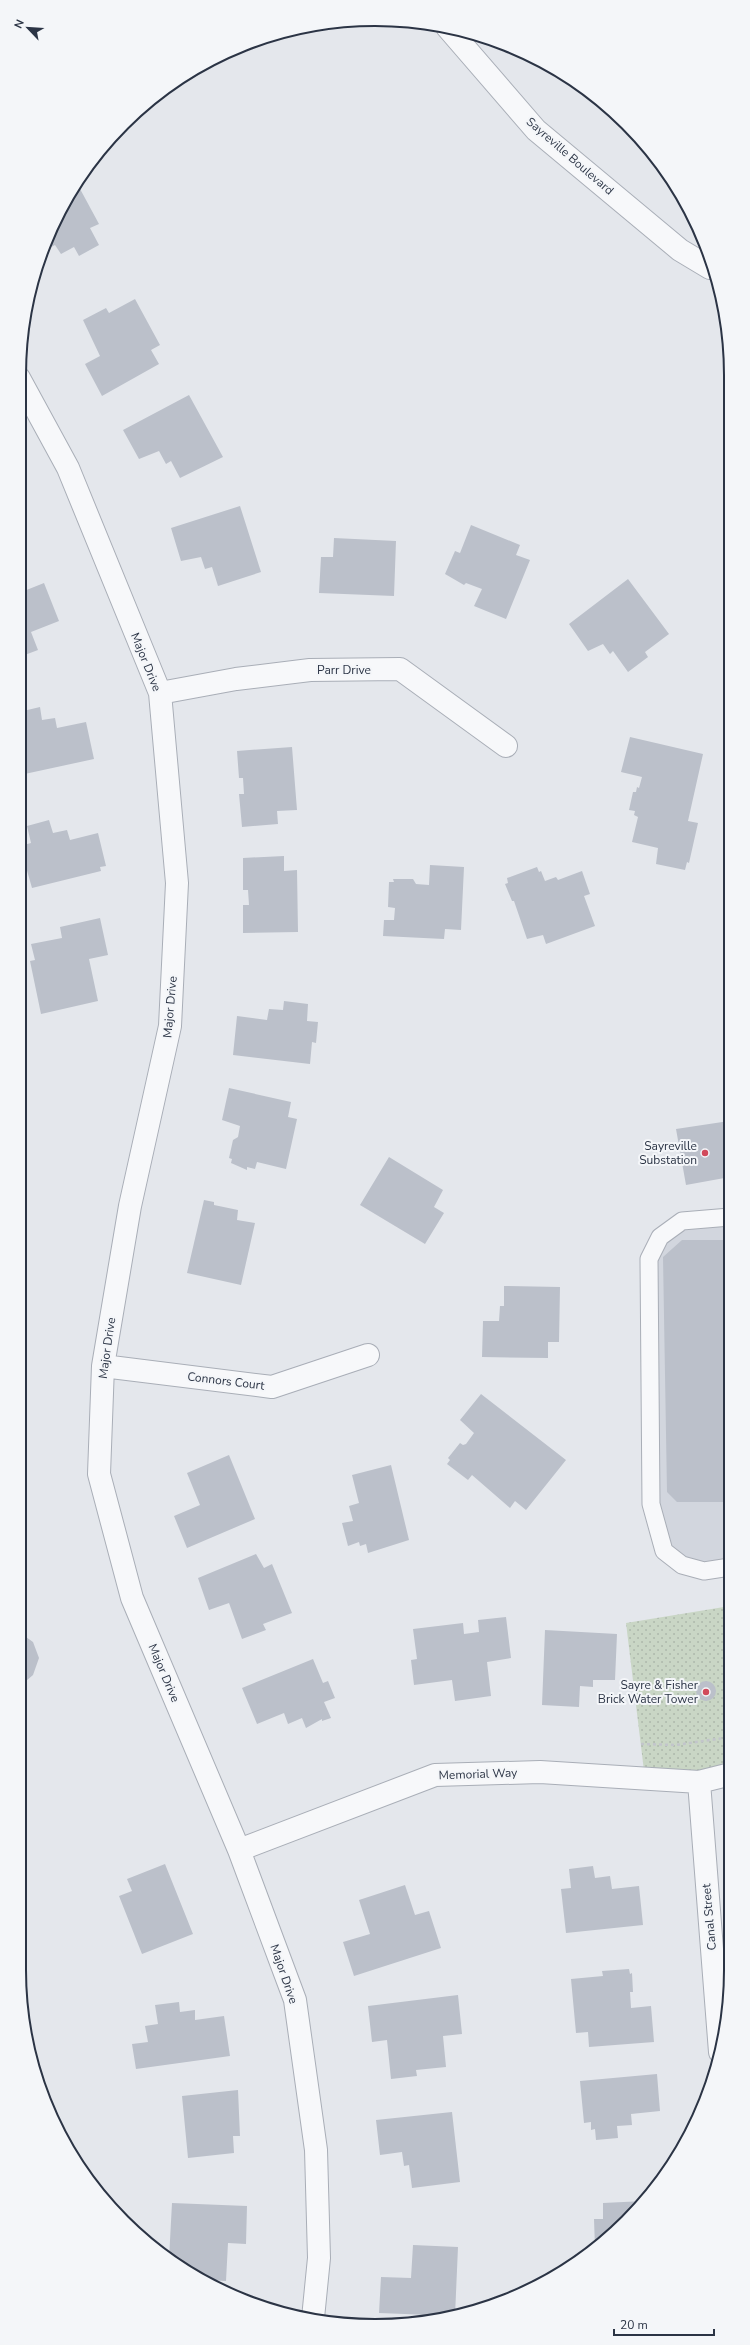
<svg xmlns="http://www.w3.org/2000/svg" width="750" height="2345" font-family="'Nunito Sans',sans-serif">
<defs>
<pattern id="park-dots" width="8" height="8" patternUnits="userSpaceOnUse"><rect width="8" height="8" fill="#c9d6c5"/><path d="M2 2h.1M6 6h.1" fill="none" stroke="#adb8ab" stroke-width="1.8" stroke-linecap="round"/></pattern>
</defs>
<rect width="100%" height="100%" fill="#e4e7ec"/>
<path fill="#d2d6de" d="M730,1217V1567L704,1571L664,1551L651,1504L649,1259L682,1221Z"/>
<path fill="url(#park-dots)" d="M730,1606L731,1774L645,1779L626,1623Z"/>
<path fill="#bbc0ca" d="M79,187L99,224L90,228L99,245L79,256L74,247L61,254L55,245L42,252L46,239L72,191Z
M135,299L160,345L151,350L159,364L102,396L85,364L100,356L83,320L106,308L109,313Z
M189,395L223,457L180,478L171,461L166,464L159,451L139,459L123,430Z
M240,506L261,572L218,586L212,567L205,569L201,557L181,561L171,528Z
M471,525L520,545L516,555L530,560L506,619L474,606L482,589L466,583L464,585L445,574L455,551L460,553Z
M334,538L396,541L394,596L319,593L321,557H333Z
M628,579L669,634L645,652L648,657L628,672L613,651L610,654L603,644L588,651L569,624Z
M44,583L59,621L31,632L38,650L22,656L24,663L19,665V593Z
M40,707L42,720L55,718L57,728L86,722L94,759L20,775L19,712Z
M630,737L703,754L688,821L698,823L689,863L687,862L685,870L656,864L658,848L632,842L638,817L634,815L635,811L629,810L633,792H636L637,787L639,788L642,777L621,772Z
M292,747L297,810L277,811L278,824L242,827L239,794H244L243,778H239L237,751Z
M49,820L53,833L67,830L70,840L98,833L106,866L100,867L101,871L32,888L20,846L31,843L27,826Z
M284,856V871L297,870L298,932L243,933V905H249L248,890H243V858Z
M430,865L464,867L461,930L445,929L444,939L383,936L384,920H394L395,908L388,907L389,882H394L393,879H413L416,884L429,885Z
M537,867L539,872L541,871L545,881L556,877L558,880L582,871L590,894L584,896L595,926L546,944L543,935L527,939L514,901H512L505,884L508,883L507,878Z
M100,918L108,955L89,959L98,1001L41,1014L30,961L35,960L31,944L62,938L60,927Z
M284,1001L308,1004L307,1021L318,1022L316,1043L312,1042L310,1064L233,1055L237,1016L267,1020L269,1009L283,1010Z
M229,1088L291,1102L288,1117L297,1119L286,1169L257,1162L255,1169L247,1167V1170L231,1163L232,1159L229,1158L233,1140L238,1137L240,1126L222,1120Z
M729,1121L730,1177L686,1185L676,1129Z
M389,1157L443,1190L434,1207L444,1213L425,1244L360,1205Z
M204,1200L214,1202V1205L238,1210L237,1220L255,1223L241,1285L187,1273Z
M682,1240H730V1502H677L667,1492L663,1257Z
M504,1286L560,1287L559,1342H548V1358L482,1357L483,1321H499L500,1306H504Z
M481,1394L566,1460L526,1510L515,1501L510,1508L472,1475L468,1480L447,1464L450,1460L448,1458L460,1443L463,1445L466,1444L474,1433L460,1420Z
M229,1455L255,1519L187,1548L174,1516L200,1505L187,1473Z
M391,1465L409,1540L368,1553L366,1544L360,1546L359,1542L348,1546L342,1523L353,1521L349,1506L359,1503L352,1475Z
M256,1554L264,1568L272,1564L292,1613L263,1624L266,1630L242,1639L229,1603L209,1610L198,1578Z
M506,1617L511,1658L487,1662L491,1696L455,1701L452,1680L414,1685L411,1660L417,1659L413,1629L463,1623L464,1634L479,1632L478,1620Z
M545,1630L617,1634L615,1680H593V1687L580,1686L579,1707L542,1705Z
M19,1632L33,1642L39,1658L33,1675L19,1687Z
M313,1659L323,1683L328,1681L335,1698L324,1702L331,1718L322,1721V1719L306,1728L302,1718L288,1724L284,1713L257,1724L242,1688Z
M696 1691a10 10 0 1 1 20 0a10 10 0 1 1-20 0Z
M165,1864L193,1934L142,1954L119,1896L132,1891L127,1879Z
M593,1866L595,1878L610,1876L612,1889L639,1886L643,1925L566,1933L561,1889L571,1888L569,1869Z
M405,1885L415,1915L429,1911L441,1948L354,1976L343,1942L370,1934L359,1900Z
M629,1969L630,1974L632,1973L633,1992H630L631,2008L651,2006L654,2042L589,2047L588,2032L576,2033L571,1979L603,1976L602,1971Z
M458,1995L462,2034L443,2036L446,2067L416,2070L417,2076L391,2079L387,2040L372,2042L368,2006Z
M179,2002L180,2012L195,2010V2020L224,2016L230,2056L136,2069L132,2044L148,2042L145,2026L158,2024L155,2005Z
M657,2074L660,2111L631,2114L632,2125L617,2126L618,2138L596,2140L595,2129L591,2130V2122L584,2123L580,2081Z
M238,2090L240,2136H233L234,2153L188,2158L182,2096Z
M452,2112L460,2182L412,2188L409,2165L404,2166L402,2152L380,2155L376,2120Z
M644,2201L627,2222L595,2248L594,2219H603V2203Z
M172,2203L247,2206L246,2244L228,2243L226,2281L203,2280L169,2259Z
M413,2245L458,2247L455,2316L379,2313L381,2277L411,2278Z"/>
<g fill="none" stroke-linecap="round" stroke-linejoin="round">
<defs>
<path id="lane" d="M730,1217L682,1221L660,1237L649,1259L651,1504L664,1551L682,1565L704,1571L730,1567"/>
<path id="street" d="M447,27L536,130L680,250L710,268
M19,378L68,468L160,693L177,883L170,1026L130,1206L103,1366L99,1474L132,1598L239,1850L295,2000L316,2150L319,2258L313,2318
M160,693L236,679L310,670L400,669L506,746
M103,1366L272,1387L368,1355
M699,1782L720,2052
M239,1850L435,1775L540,1772L699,1782L731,1774"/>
</defs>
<use href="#lane" stroke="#a9aeb7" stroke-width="19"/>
<use href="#street" stroke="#a9aeb7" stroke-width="24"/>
<path stroke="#c2c5cb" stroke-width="2.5" stroke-dasharray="3 3" stroke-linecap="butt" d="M641,1744L676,1745L731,1737"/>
<use href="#lane" stroke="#f7f8fa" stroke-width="17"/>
<use href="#street" stroke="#f7f8fa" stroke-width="22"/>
</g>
<g fill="#d1495b" stroke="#f4f6f9" stroke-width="1.5">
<circle cx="705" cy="1153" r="4"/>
<circle cx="706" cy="1692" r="4"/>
</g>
<g text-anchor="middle" stroke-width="4" stroke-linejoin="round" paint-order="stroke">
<g font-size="12" fill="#2b3445" stroke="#f4f6f9">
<text transform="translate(570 156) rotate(41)" y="4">Sayreville Boulevard</text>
<text transform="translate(146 662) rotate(68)" y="4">Major Drive</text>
<text x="344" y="674">Parr Drive</text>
<text transform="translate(170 1007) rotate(-85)" y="4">Major Drive</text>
<text transform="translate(107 1348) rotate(-82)" y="4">Major Drive</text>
<text transform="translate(226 1381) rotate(7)" y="4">Connors Court</text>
<text transform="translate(164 1673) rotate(67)" y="4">Major Drive</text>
<text transform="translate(478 1774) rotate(-2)" y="4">Memorial Way</text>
<text transform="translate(709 1917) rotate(-95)" y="4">Canal Street</text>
<text transform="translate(284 1974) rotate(71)" y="4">Major Drive</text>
</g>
<g font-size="12" fill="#2b3445" stroke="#f4f6f9" text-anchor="end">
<text x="697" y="1150">Sayreville<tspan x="697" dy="14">Substation</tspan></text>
<text x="698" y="1689">Sayre &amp; Fisher<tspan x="698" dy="14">Brick Water Tower</tspan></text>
</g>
</g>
<path d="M0 0H750V2345H0ZM375 26H375A349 349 0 0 1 724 375V1970A349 349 0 0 1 375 2319H375A349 349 0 0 1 26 1970V375A349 349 0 0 1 375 26Z" fill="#f4f6f9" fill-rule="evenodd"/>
<path fill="none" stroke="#2b3445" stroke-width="2" d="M375 26H375A349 349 0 0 1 724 375V1970A349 349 0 0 1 375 2319H375A349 349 0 0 1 26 1970V375A349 349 0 0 1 375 26Z"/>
<g transform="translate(28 28) rotate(295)" stroke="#f4f6f9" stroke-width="3" paint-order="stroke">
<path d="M0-3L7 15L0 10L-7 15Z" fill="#2b3445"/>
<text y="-6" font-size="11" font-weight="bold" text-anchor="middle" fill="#2b3445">N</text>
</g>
<path d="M614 2329v6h100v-6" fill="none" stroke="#2b3445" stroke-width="2"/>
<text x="620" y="2329" font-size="12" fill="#2b3445" stroke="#f4f6f9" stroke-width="3" paint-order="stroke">20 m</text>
</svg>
